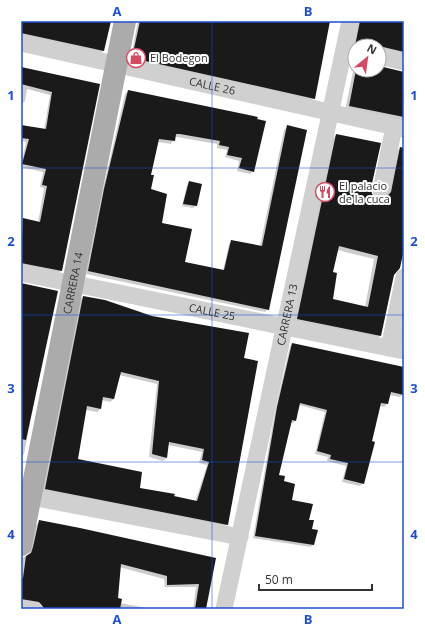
<svg xmlns="http://www.w3.org/2000/svg" width="425" height="630" font-family="'Open Sans',sans-serif">
<rect width="100%" height="100%" fill="#fff"/>
<path fill="#0003" fill-rule="evenodd" d="M21,21H110L103,51L100,54L21,37Z
M138,21H329L314,98L311,101L130,61Z
M356,21H404V58L379,51V46H355V54L350,53Z
M355,62V70H379V66L404,72V121L345,110Z
M21,67L99,85L61,271L58,273L21,266V221L23,219L38,223L44,188L40,187L43,172L21,167L26,142L21,141V126L44,130L50,95L27,89L25,101L21,104Z
M128,91L257,118L253,171L250,174L237,171L239,161L225,157L227,150L217,148V144L177,137H175L171,144L158,142L150,175V190L161,223L184,263L223,271L229,244L232,241L260,246L284,130L287,127L268,309L265,312L86,274L102,193L125,94Z
M336,135L370,188L371,194L378,201L384,200L387,197L396,152L400,148L404,149V245L393,274L380,336L376,340L293,323L332,139ZM337,250L374,259L365,307L332,300V273Z
M189,182L196,206L193,208L182,206L187,185Z
M21,284L56,291L24,454L21,457Z
M84,297L243,359L227,524L224,527L42,492L80,300ZM119,375L157,384L149,457L163,461L166,458L168,445L202,452L199,463L207,465L195,502L139,489L77,459L86,410L97,412L100,409L102,400L110,402L114,399Z
M404,313V347L398,344Z
M293,344L404,368L403,394L400,397L389,395L387,404L384,407L380,406L363,483L360,486L342,482L346,466L327,461L328,457L315,454L325,412L299,405L296,420L293,423H291L278,475L283,482L291,501L308,520L313,544L311,547L253,538L275,411L290,346Z
M39,522L215,558L205,609H193L196,587H165L164,579L119,567L117,599L120,603L152,609H41L21,603L23,563H21V558L28,556L36,525Z"/>
<path fill="#1a1a1a" fill-rule="evenodd" d="M21,21H111L104,51L21,33Z
M140,21H330L315,99L132,58Z
M360,21H404V52L379,46H355Z
M379,66L404,72V117L349,106L356,70H379Z
M21,67L100,84L62,271L21,263L23,218L40,222L47,186L42,185L46,169L22,164L29,139L21,138V125L46,129L52,92L21,84Z
M128,90L258,117L257,119L266,121L254,172L239,168L242,158L227,155L229,147L219,145L220,141L180,134H176L175,141L159,139L151,175H154L151,189L167,194L162,223L192,229L185,262L224,270L231,240L262,246L287,125L307,130L269,310L88,271L104,189Z
M336,134L381,143L371,188L372,194L379,200L384,199L391,192L400,147L404,148V249L400,268L394,275L381,336L297,319ZM339,246L378,256L368,307L333,299L337,273L333,272Z
M189,181L202,184L197,206L183,204Z
M21,283L58,291L26,440L21,439Z
M83,296L105,300L152,316L249,333L244,358L258,361L228,525L45,489ZM121,372L159,381L152,454L167,458L169,442L204,449L202,460L209,462L197,501L174,496L175,494L140,488L142,472L78,459L87,406L101,409L103,397L114,399Z
M292,343L404,367V395L391,392L388,404L381,403L372,441L375,442L364,484L344,479L348,463L330,459L331,455L317,451L327,410L300,403L296,421L292,420L279,475L285,476L284,481L295,484L292,500L313,504L309,520H314L312,529L318,530L314,545L255,536L277,407Z
M39,520L80,528L216,558L206,609H195L199,584L167,585V576L121,564L118,598L122,599L120,609H49L44,608L39,602L21,599V578H23L26,556L31,553L33,547Z"/>
<g fill="none" stroke-linecap="round" stroke-linejoin="round">
<path stroke="#d0d0d0" stroke-width="12" d="M21,606L37,609"/>
<g stroke="#d0d0d0" stroke-width="17">
<path id="s1" d="M21,43L404,129"/>
<path d="M379,56L404,62"/>
<path d="M381,190L394,127"/>
<path id="s2" d="M21,273L404,351"/>
<path d="M389,348L404,277"/>
<path d="M21,495L240,537"/>
<path id="s3" d="M224,609L350,21"/>
</g>
<path stroke="#ababab" stroke-width="22" id="s4" d="M21,545L125,21"/>
</g>
<path fill="none" stroke="#1d4ed8" stroke-width="1" stroke-opacity="0.55" d="M212,21V609M21,168H404M21,315H404M21,462H404"/>
<defs>
<symbol id="shop-ring" viewBox="-11 -11 22 22"><circle r="9.5" fill="#fff" stroke="#d64961" stroke-width="1.5"/><path d="M-5-2.5h2.3a2.7 3.5 0 0 1 5.4 0H5L5.5 6h-11ZM-1.5-2.5h3a1.5 2.3 0 0 0-3 0Z" fill="#d64961"/></symbol>
<symbol id="restaurant-ring" viewBox="-11 -11 22 22"><circle r="9.5" fill="#fff" stroke="#d64961" stroke-width="1.5"/><path d="M-5-6h1v4h1v-4h1v4h1v-4h1v5L-1.5 .5V6h-2V.5L-5-1ZM5-6V6H3V1.5H1.5Q1.5-4 5-6Z" fill="#d64961"/></symbol>
</defs>
<g fill-rule="evenodd">
<use href="#shop-ring" x="125" y="47" width="22" height="22"/>
<use href="#restaurant-ring" x="314" y="181" width="22" height="22"/>
</g>
<g text-anchor="middle" stroke-width="4" stroke-linejoin="round" paint-order="stroke">
<g font-size="11" fill="#333" stroke="#fff" text-anchor="start">
<text x="150" y="62">El Bodegon</text>
<text x="339" y="190">El palacio<tspan x="339" dy="13">de la cuca</tspan></text>
</g>
<g font-size="11" fill="#333" stroke="#fff">
<text dy="4" stroke="none"><textPath href="#s1" startOffset="196">CALLE 26</textPath></text>
<text dy="4" stroke="none"><textPath href="#s4" startOffset="267">CARRERA 14</textPath></text>
<text dy="4" stroke="none"><textPath href="#s2" startOffset="195">CALLE 25</textPath></text>
<text dy="4" stroke="none"><textPath href="#s3" startOffset="301">CARRERA 13</textPath></text>
</g>
</g>
<rect width="425" height="630" fill="none" stroke="#ffffff" stroke-width="44"/>
<g transform="translate(367 58) rotate(29)"><circle r="19" fill="#ffffff" stroke="#adadad"/>
<path d="M0-3L7 15L0 10L-7 15Z" fill="#d64961"/>
<text y="-6" font-size="11" font-weight="bold" text-anchor="middle" fill="#333333">N</text>
</g>
<path d="M259 584v6h113v-6" fill="none" stroke="#333333" stroke-width="2"/>
<text x="265" y="584" font-size="12" fill="#333333" stroke="#ffffff" stroke-width="3" paint-order="stroke">50 m</text>
<rect x="22" y="22" width="381" height="586" fill="none" stroke="#1d4ed8" stroke-width="1.5"/>
<g font-size="13" text-anchor="middle" font-weight="bold" fill="#1d4ed8">
<text x="117" y="16">A</text>
<text x="308" y="16">B</text>
<text x="11" y="100">1</text>
<text x="414" y="100">1</text>
<text x="11" y="246">2</text>
<text x="414" y="246">2</text>
<text x="11" y="393">3</text>
<text x="414" y="393">3</text>
<text x="11" y="539">4</text>
<text x="414" y="539">4</text>
<text x="117" y="624">A</text>
<text x="308" y="624">B</text>
</g>
</svg>
